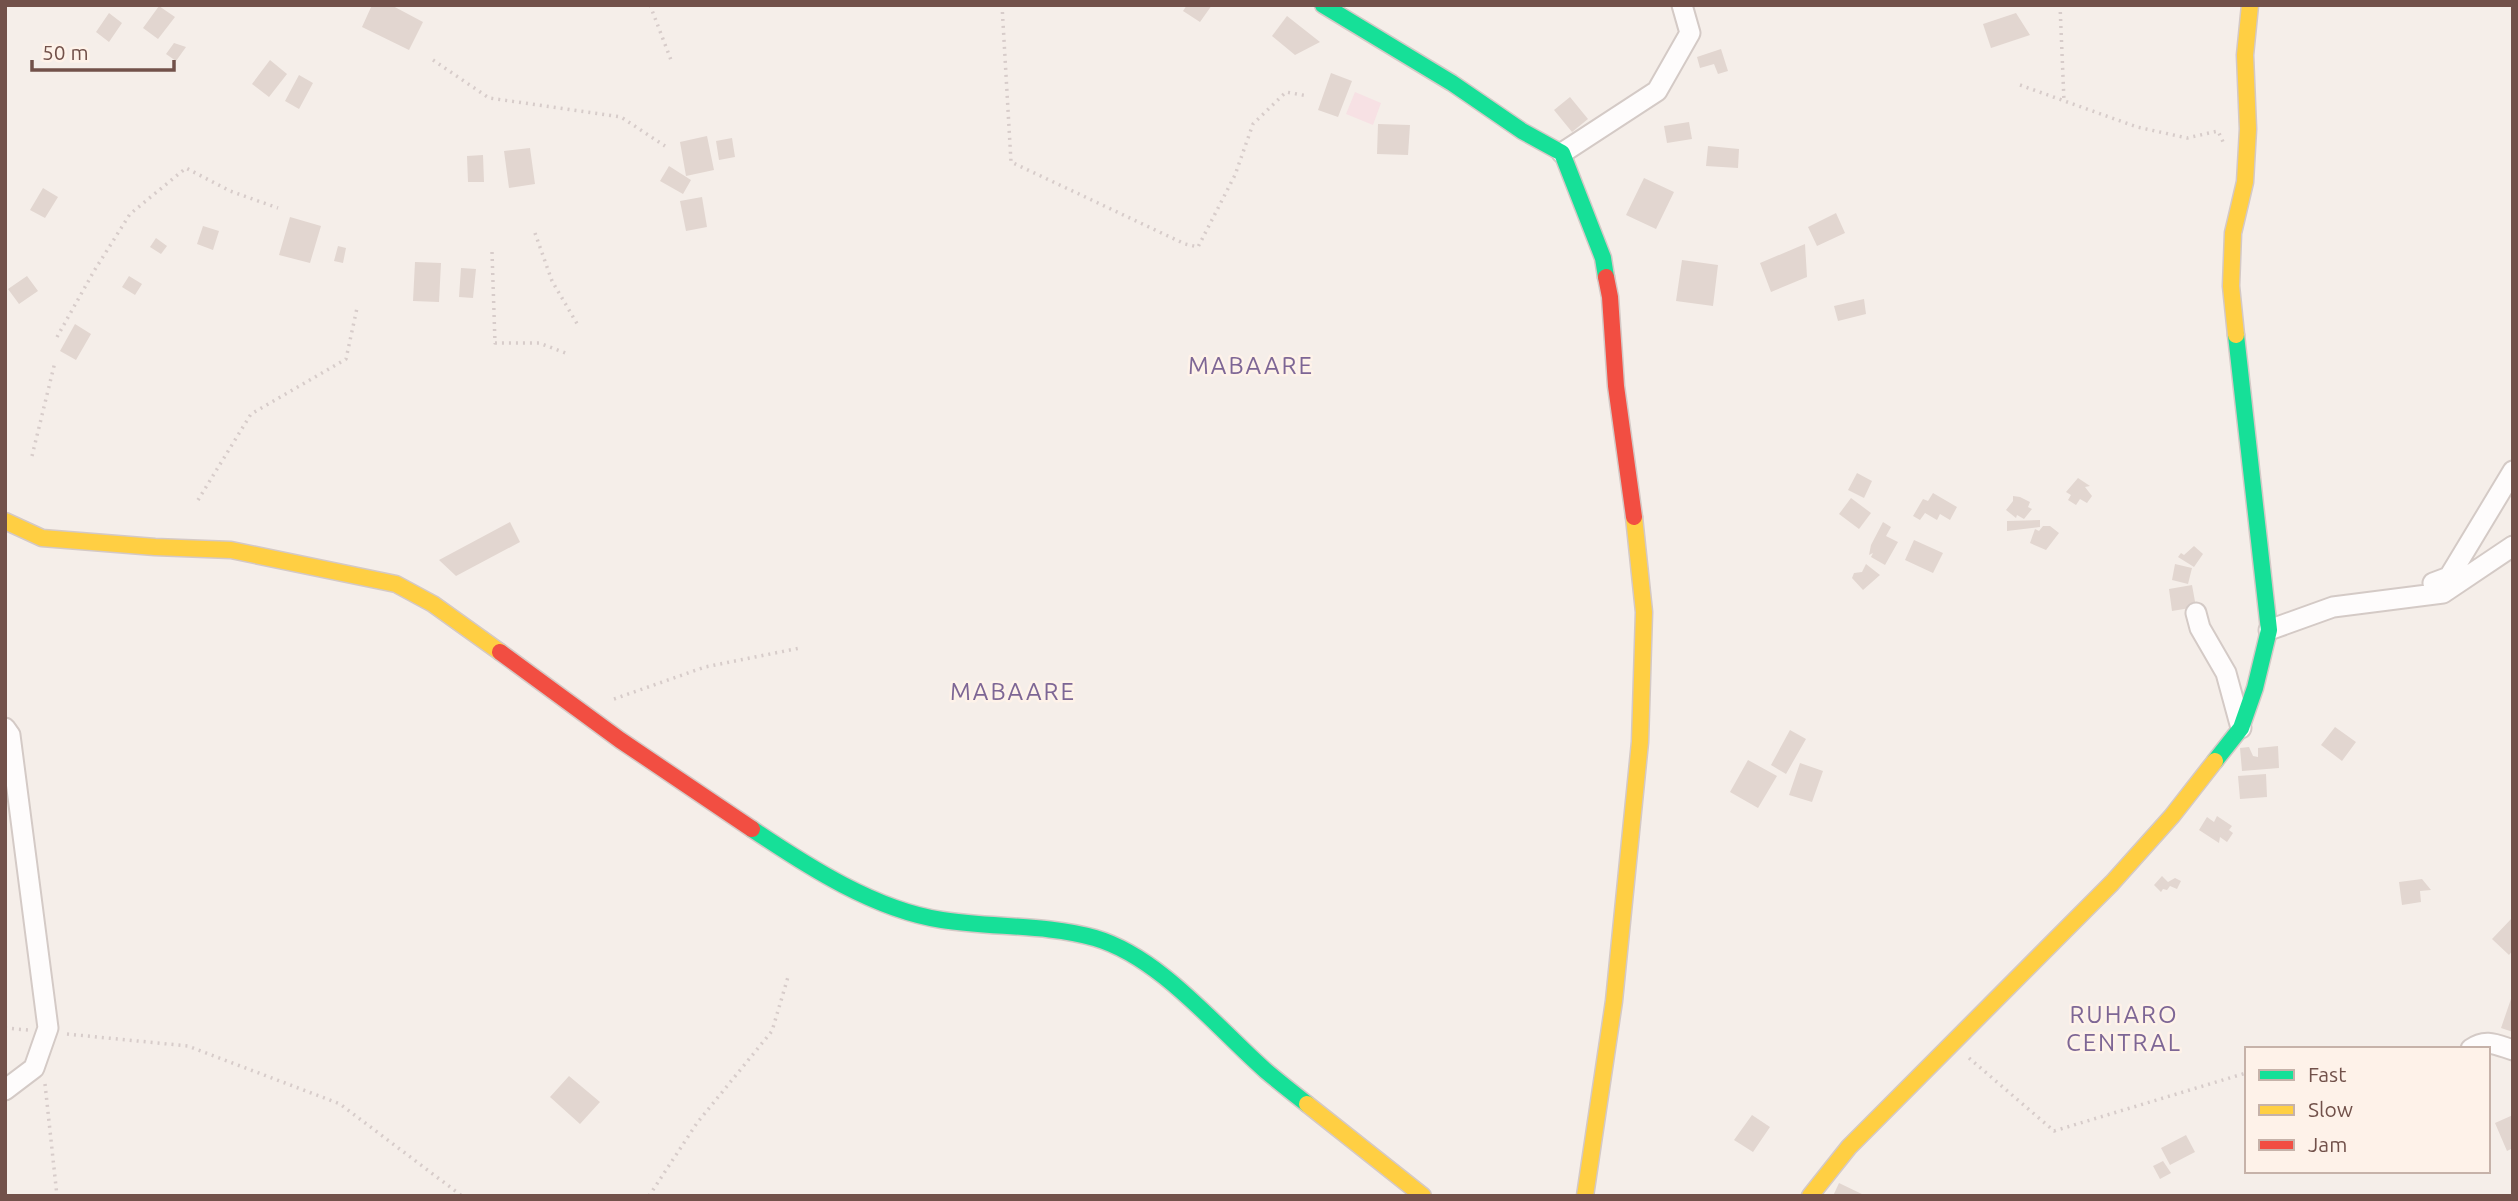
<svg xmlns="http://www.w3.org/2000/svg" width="2518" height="1201" font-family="Ubuntu,sans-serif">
<rect width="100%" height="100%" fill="#f5eee9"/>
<path fill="#f7e1e4" d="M1355,92L1381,103L1373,125L1346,114Z"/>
<path fill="#e2d6d0" d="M372,5H391L423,22L409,50L362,27Z
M1187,5H1212L1200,22L1183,11Z
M159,6L175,17L158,39L143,28Z
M109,13L122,23L109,42L96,32Z
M2016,13L2030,35L1991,48L1983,24Z
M1287,16L1320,42L1295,55L1272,36Z
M174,43L186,47L176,61L166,54Z
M1721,49L1728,71L1718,74L1714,64L1700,68L1697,57Z
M270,60L287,74L269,97L252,84Z
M1331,73L1352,81L1338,117L1318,110Z
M299,75L313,83L299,109L285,101Z
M1570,97L1588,119L1572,132L1554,110Z
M1689,122L1692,139L1667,143L1664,126Z
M1378,124L1410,125L1408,155L1377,154Z
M707,136L714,170L686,176L680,142Z
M732,138L735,157L719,160L716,141Z
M1708,146L1739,149L1738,168L1706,166Z
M530,148L535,184L509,188L504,151Z
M483,155L484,182H468L467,156Z
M669,166L691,180L683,194L660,181Z
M1644,178L1674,192L1656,229L1626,215Z
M43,188L58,197L45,218L30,210Z
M702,197L707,227L686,231L680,201Z
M1836,213L1845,233L1817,246L1808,227Z
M290,217L321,226L310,263L279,255Z
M203,226L219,231L213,250L197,244Z
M156,238L167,246L161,254L150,247Z
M1805,244L1807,277L1771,292L1760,263Z
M338,246L346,248L343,263L334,261Z
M1682,260L1718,265L1713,306L1676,301Z
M415,262L441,263L439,302L413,301Z
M461,268L476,269L473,298L459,297Z
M27,276L38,291L19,304L8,289Z
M129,276L142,284L135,295L122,287Z
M1864,299L1866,314L1838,321L1834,306Z
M75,324L91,334L76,360L60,351Z
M1857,473L1872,481L1864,498L1848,490Z
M2078,478L2090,486L2085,487L2092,496L2087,503L2080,499L2076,505L2068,500L2071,495L2066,492Z
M1933,493L1957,507L1950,520L1940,514L1937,520L1925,513L1920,520L1913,516L1923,499L1928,501Z
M2013,496L2020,497L2030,502L2028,507L2032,509L2024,519L2017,515L2016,518L2006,510L2013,501Z
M1851,498L1871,513L1859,529L1839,514Z
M2040,520V527L2007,531V521Z
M510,522L520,542L456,576L439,560Z
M1883,522L1891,527L1886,536L1898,542L1885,565L1871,557L1873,553L1869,555L1871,545Z
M2043,526H2050L2059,533L2046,550L2030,543L2035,529L2039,531Z
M1914,540L1943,553L1933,573L1905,560Z
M2194,546L2203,554L2194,567L2178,557L2181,553L2184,555Z
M1866,564L1880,575L1863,590L1852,578L1854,573L1862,572Z
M2175,564L2192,568L2188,584L2172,580Z
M2192,585L2196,607L2172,611L2169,589Z
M2335,727L2356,742L2342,761L2321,745Z
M1790,730L1806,739L1786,774L1771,765Z
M2278,746L2279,768L2242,771L2240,748L2249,747L2253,756L2258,757V748Z
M1748,760L1777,776L1758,808L1730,792Z
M1800,763L1823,771L1812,802L1789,795Z
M2266,774L2267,797L2240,799L2238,776Z
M2217,816L2232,826L2229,830L2233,833L2227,842L2220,837L2219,843L2199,830L2207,817L2214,822Z
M2162,876L2168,882L2175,878L2181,881L2177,889L2170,886L2167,890L2163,889L2161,892L2154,885Z
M2422,879L2431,890L2420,891L2421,902L2402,905L2399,882Z
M2513,917V950L2509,955L2492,939Z
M2512,996H2513V1032L2501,1028Z
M569,1076L600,1102L580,1124L550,1097Z
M1752,1115L1770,1127L1753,1152L1734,1140Z
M2513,1115V1148L2507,1151L2495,1123Z
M2186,1135L2195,1152L2170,1165L2161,1148Z
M2163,1161L2171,1173L2160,1179L2153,1166Z
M1839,1183L1866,1196H1833Z"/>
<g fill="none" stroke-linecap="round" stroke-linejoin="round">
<defs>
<path id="street" d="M1562,153L1657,91L1690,33L1682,5
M2433,583L2449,577L2513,471
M2196,613L2200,628L2226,673L2241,728
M2269,630L2333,607L2443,593L2513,546
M5,728L10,735L48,1028L34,1068L5,1090
M2471,1049C2486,1038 2497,1045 2513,1050"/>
<path id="fast" d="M1323,5L1452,83L1522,131L1562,153L1603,258L1606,277
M2215,761L2241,728L2255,688L2269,630L2236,335
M752,829C807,866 875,910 942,920C992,928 1046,924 1095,938C1160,957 1216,1027 1266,1071C1279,1082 1293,1093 1307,1104"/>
<path id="slow" d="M2236,335L2231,286L2233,233L2245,182L2248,129L2245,55L2250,5
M5,521L42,538L155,547L231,550L396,584L433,604L500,652
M1307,1104L1423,1196
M1585,1196L1614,1001L1640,742L1644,612L1634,517
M1810,1196L1849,1147L2112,883L2172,816L2215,761"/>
<path id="jam" d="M1606,277L1610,297L1616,386L1634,517
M500,652L620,740L752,829"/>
</defs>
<use href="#street" stroke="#d4cac6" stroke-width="23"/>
<use href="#fast" stroke="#d4c9c6" stroke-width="19"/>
<use href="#slow" stroke="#d4c9c6" stroke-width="19"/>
<use href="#jam" stroke="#d4c9c6" stroke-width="19"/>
<path stroke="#d7ccca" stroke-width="3.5" stroke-dasharray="2 5" stroke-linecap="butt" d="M650,5L671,60
M1002,5L1011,162L1185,244L1198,247L1235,175L1253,124L1286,92L1308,96
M2060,5L2064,101
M433,60L489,98L621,117L665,146
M2020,85L2137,127L2187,138L2218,131L2224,144
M535,233L552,281L579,327
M492,252L495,343H539L568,354
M57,337L94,271L130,214L186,168L230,191L278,208
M32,456L55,362
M198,500L251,414L346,359L357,308
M614,699L705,667L800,648
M5,1028L28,1030
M67,1034L188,1046L340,1104L462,1196
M1969,1058L2054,1131L2246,1073
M45,1084L57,1196
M649,1196L697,1123L772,1031L788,977"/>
<use href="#street" stroke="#fefcfc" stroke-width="19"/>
<use href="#fast" stroke="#16e098" stroke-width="16"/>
<use href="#slow" stroke="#ffcf43" stroke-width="16"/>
<use href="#jam" stroke="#f24e42" stroke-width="16"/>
</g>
<g text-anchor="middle" stroke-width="5" stroke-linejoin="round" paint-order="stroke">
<g font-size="24" letter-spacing="2" fill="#7d6695" stroke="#fef2e9">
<text x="1251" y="374">MABAARE</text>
<text x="1013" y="700">MABAARE</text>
<text x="2124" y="1023">RUHARO<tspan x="2124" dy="28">CENTRAL</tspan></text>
</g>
</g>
<rect width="2518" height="1201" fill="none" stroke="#72514a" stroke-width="14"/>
<rect x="2245" y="1047" width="245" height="126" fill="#fef2e9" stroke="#c6b2a9" stroke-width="2"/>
<rect x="2259" y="1070" width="35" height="10" fill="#16e098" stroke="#c6b2a9" stroke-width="2"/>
<text x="2308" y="1082" font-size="21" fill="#72514a">Fast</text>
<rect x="2259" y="1105" width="35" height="10" fill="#ffcf43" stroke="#c6b2a9" stroke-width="2"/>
<text x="2308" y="1117" font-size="21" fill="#72514a">Slow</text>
<rect x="2259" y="1140" width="35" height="10" fill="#f24e42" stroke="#c6b2a9" stroke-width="2"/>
<text x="2308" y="1152" font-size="21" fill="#72514a">Jam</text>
<path d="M32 60v10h142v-10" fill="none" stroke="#72514a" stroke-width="3.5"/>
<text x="42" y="60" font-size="21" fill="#72514a" stroke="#fef2e9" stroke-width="5" paint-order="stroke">50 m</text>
</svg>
